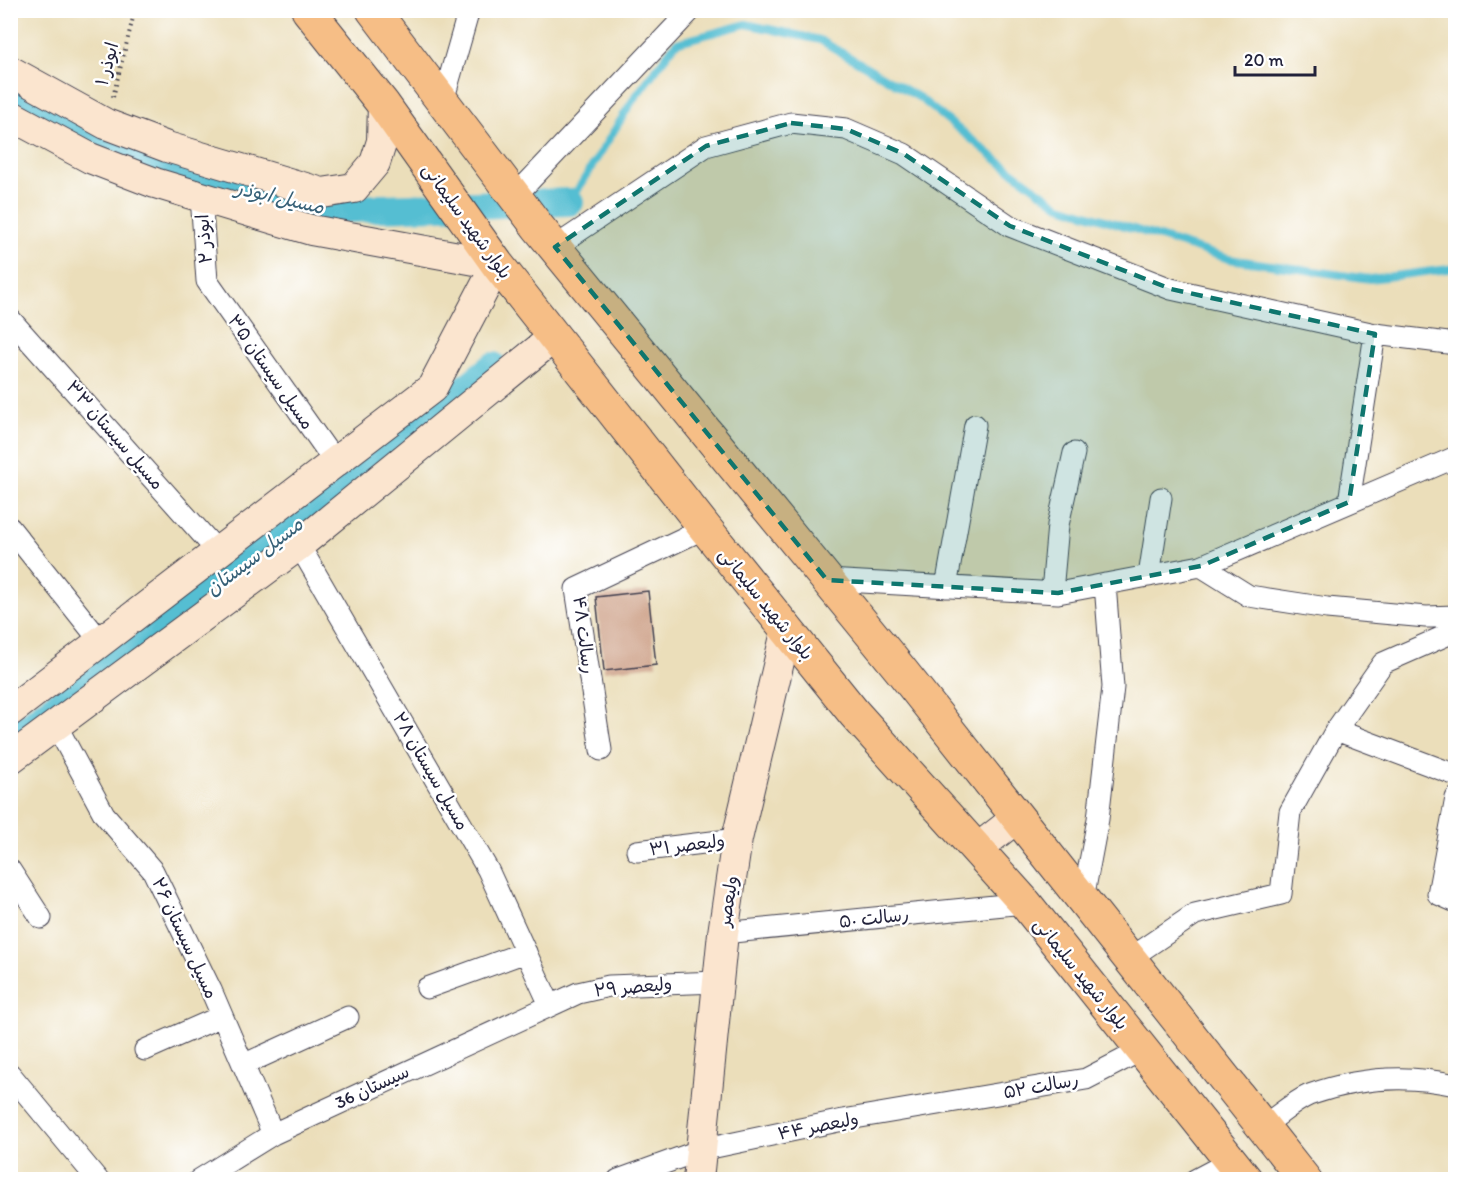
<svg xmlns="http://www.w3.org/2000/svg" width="1466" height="1190" font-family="Itim,'Playpen Sans Arabic',sans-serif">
<rect width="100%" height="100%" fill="#fff"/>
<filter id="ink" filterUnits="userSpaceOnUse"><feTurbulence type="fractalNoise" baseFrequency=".0167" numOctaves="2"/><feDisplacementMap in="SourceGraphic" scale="12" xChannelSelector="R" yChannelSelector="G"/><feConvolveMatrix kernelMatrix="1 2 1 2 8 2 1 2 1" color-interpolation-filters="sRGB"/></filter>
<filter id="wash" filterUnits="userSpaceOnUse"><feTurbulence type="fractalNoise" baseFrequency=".008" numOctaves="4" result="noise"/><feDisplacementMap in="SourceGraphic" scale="24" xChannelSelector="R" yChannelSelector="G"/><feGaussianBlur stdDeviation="1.35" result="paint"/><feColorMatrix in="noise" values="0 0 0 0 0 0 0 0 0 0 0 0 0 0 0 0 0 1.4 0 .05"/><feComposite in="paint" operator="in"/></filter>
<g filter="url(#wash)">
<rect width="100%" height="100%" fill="#ebdeba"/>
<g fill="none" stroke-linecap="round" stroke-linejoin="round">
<path stroke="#55bed2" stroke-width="8" d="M570,202L633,100L676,43L746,24L820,40L920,98L1001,163L1058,205L1229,259L1370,279L1456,268"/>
<path stroke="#55bed2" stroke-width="28" d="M10,92L54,117L168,169L318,210L570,202
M10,739L295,526L493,366"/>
</g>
<g id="blocks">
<path fill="#cc9f85" d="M648,591L656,665L604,671L596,597Z"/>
</g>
</g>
<g filter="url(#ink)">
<use href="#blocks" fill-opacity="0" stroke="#403e4e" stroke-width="1.5"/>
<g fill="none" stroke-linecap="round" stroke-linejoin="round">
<defs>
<path id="street" d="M443,101L469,10
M201,196L207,281L335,462
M515,196L691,10
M555,247L706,146L791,123L846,129L904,154L1010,226L1171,289L1375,334L1456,344
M10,319L218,552
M1349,502L1375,334
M10,528L101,642
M299,545L488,870L550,1005
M1201,566L1249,596L1327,608L1426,617L1456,616
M1149,576L1161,498
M827,580L1058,593L1201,566L1456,457
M946,587L975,425
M1052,592L1058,525L1074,453
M56,725L104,814L153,871L211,990L273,1134
M1336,730L1456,775
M601,750L576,589L705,528
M1456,798L1438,894L1456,902
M637,851L737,839
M10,870L41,918
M1083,899L1098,819L1113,687L1105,584
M723,933L1025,903
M1130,958L1195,914L1281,894L1290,812L1336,730L1383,663L1456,631
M427,988L526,952
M145,1050L222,1016
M243,1065L348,1017
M10,1074L98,1180
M1263,1126C1277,1117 1293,1102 1309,1095C1356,1078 1407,1074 1456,1085
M199,1180L273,1134L578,993L609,986L718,982
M618,1180L701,1150L843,1120L1086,1079L1142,1050
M1195,1180L1231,1161"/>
<path id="secondary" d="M10,71L106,124L167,147L322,193L354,188L375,163L382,141L383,104
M10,115L90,158L155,183L311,230L497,264L432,388L10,711
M10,759L299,545L554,337
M977,849L1018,817
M698,1180L723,933L737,839L787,628"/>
<path id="primary" d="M308,10L383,104L497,264L705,528L854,713L1025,903L1246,1180
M373,10L538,227L900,669L1305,1180"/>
</defs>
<use href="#street" stroke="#403e4e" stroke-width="23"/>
<use href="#secondary" stroke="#403e4e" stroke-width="32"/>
<use href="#primary" stroke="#403e4e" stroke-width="35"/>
<path stroke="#403e4e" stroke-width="4" stroke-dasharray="1.5 4.5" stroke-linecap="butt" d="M113,97L135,10"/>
<use href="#street" stroke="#fff" stroke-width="21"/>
<use href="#secondary" stroke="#fbe5cf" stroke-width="30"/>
<use href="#primary" stroke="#f6be86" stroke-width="33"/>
</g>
</g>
<path fill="#0f766e" fill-opacity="0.2" stroke="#0f766e" stroke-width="4.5" stroke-dasharray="12 8" stroke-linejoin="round" d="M791,123L846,129L904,154L1010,226L1171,289L1375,334L1349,502L1201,566L1058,593L827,580L555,247L706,146Z"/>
<g text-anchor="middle" stroke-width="5" stroke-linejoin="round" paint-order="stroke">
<g font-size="18" fill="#22223b" stroke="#fff">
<text transform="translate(107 64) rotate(-75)" y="6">ابوذر ۱</text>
<text transform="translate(467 221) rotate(54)" y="6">بلوار شهید سلیمانی</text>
<text transform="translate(204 239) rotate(-94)" y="6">ابوذر ۲</text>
<text transform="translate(271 372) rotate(55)" y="6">مسیل سیستان ۳۵</text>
<text transform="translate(115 435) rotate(49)" y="6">مسیل سیستان ۳۳</text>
<text transform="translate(766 604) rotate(51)" y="6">بلوار شهید سلیمانی</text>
<text transform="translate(584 635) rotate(83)" y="6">رسالت ۴۸</text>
<text transform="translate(431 771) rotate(60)" y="6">مسیل سیستان ۲۸</text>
<text transform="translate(687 845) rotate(-7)" y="6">ولیعصر ۳۱</text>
<text transform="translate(728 901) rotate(-81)" y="6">ولیعصر</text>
<text transform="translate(874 918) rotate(-6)" y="6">رسالت ۵۰</text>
<text transform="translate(185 938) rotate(65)" y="6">مسیل سیستان ۲۶</text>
<text transform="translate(1081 974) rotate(51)" y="6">بلوار شهید سلیمانی</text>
<text transform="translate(633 987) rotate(-5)" y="6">ولیعصر ۲۹</text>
<text transform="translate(1041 1086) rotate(-10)" y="6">رسالت ۵۲</text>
<text transform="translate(372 1087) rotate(-25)" y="6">سیستان 36</text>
<text transform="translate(818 1126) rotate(-11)" y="6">ولیعصر ۴۴</text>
</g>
<g font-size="20" font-style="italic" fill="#366077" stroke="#fff">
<text transform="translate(280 197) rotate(13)" y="7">مسیل ابوذر</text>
<text transform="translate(254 556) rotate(-37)" y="7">مسیل سیستان</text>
</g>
</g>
<rect width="1466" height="1190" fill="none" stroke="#fff" stroke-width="36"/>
<path d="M1235 66v9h80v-9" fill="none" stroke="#22223b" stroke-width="3"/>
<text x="1244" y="66" font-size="18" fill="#22223b" stroke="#ffffff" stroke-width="4.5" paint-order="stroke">20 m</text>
</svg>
